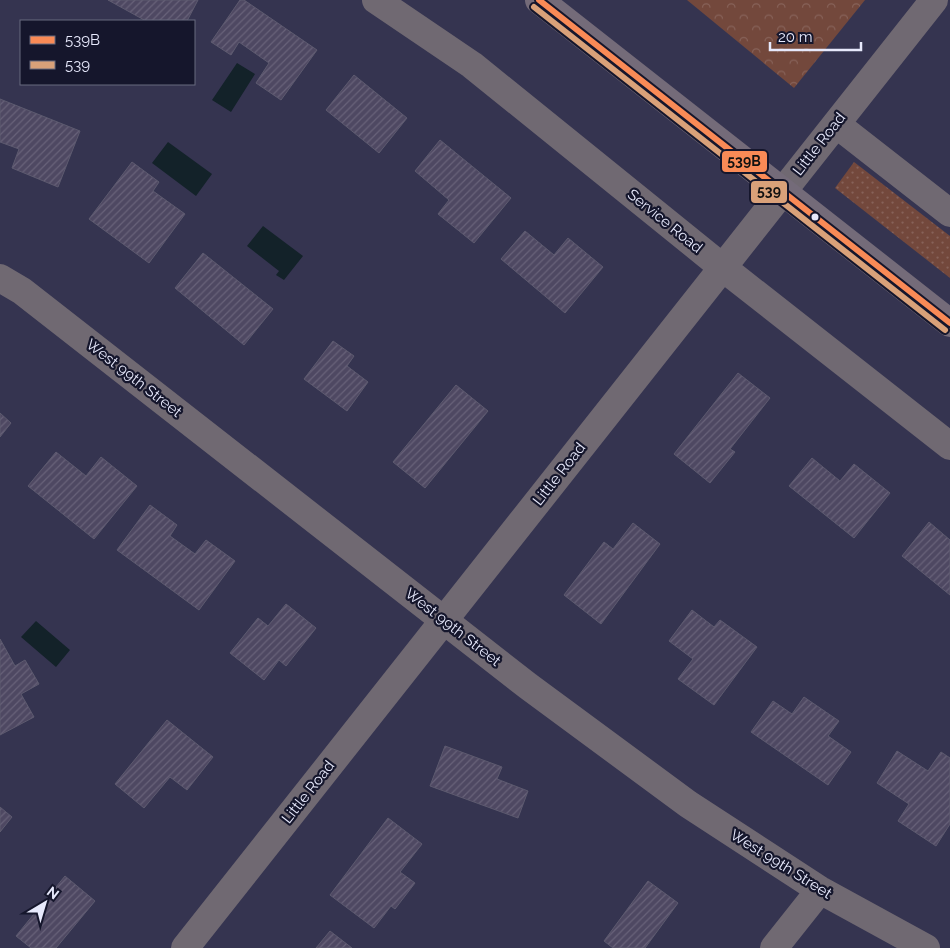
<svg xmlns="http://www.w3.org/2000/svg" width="950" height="948" font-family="Raleway,sans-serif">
<defs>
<pattern id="grass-dots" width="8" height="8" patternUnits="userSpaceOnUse" patternTransform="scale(1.25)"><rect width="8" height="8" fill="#73483c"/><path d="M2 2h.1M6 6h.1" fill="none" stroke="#876259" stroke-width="1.8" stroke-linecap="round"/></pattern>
<pattern id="forest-crowns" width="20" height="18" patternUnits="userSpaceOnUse" patternTransform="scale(1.25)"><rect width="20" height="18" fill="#73483c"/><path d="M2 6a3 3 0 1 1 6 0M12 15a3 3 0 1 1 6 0" fill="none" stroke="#876259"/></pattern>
<pattern id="building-hatch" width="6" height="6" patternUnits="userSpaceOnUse" patternTransform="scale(1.25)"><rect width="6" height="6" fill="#4e4862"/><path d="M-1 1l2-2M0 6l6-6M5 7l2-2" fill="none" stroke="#686279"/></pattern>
</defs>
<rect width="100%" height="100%" fill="#353450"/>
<path fill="url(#grass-dots)" d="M854,162L950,236V278L835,188Z"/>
<path fill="url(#forest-crowns)" d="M687,0H865L794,88Z"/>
<path fill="#132229" d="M237,63L255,74L231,112L212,100Z
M168,142L212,174L196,196L152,163Z
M263,226L303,256L284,280L276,275L279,271L247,246Z
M36,621L70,650L56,667L21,637Z"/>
<path fill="url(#building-hatch)" stroke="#5d5a6f" d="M108,0H198L187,21H146Z
M240,0H244L317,50L281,100L256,83L269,63L239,42L231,55L211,42Z
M354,75L407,118L379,153L326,110Z
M0,99L80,131L58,187L12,168L19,149L0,142Z
M440,140L511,198L474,243L438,214L449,200L415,171Z
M132,162L159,182L153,191L185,214L149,263L89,219Z
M525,231L554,255L568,238L603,267L565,313L501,259Z
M203,253L273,309L244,345L175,288Z
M333,341L354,356L347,366L368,382L347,411L304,379Z
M738,373L770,398L730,449L735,452L710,483L674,454Z
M456,385L488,411L425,488L393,462Z
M0,413L11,423L0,437Z
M56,452L86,476L101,457L137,486L94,539L28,486Z
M812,458L840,481L854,464L890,493L854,538L789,486Z
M150,505L177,525L170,536L195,554L206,540L235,561L199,610L117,550Z
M929,522L950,540V595L902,556Z
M633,523L660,544L601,624L564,595L604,542L613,549Z
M286,604L316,628L286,666L279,660L264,680L230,653L258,618L268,626Z
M692,610L714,627L720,620L757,647L714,705L678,679L693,659L669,641Z
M0,639L15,666L25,660L39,684L21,694L34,717L0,735Z
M804,697L839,721L828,736L851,752L828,785L751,732L773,701L792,714Z
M167,720L213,757L187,790L170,777L144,808L115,784Z
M445,746L502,767L497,779L528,791L518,818L430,786Z
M897,751L928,771L941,752L950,758V824L936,846L898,821L909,804L877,783Z
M0,807L12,817L0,832Z
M388,818L422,844L400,872L415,883L395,909L391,906L374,928L330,895Z
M65,876L95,901L56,948H31L16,936Z
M648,881L678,903L645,948H613L604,941Z
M330,931L352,948H316Z"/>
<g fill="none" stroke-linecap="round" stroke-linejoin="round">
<path stroke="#706972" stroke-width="28" d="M376,0L472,65L722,267L950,446
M836,124L950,213
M0,278L22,291L528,686L688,804L820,890L926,948
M185,948L934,0
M774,948L820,890"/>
<path stroke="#746b79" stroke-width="28" d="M539,0L950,323"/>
<defs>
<path id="bus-1" d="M539,0L950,323"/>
<path id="bus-2" d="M534,7L945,330"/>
</defs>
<use href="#bus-1" stroke="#15162c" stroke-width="10"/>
<use href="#bus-2" stroke="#15162c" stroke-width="10"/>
<use href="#bus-1" stroke="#f98a56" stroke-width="6"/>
<use href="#bus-2" stroke="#d9a179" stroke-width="6"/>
</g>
<circle fill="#e7e9fc" stroke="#15162c" stroke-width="2" cx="815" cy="217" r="4.5"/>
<g text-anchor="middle" stroke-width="4.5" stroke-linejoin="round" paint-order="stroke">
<g font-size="15" fill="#e7e9fc" stroke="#15162c">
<text transform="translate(819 144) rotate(-52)" y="5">Little Road</text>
<text transform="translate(665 221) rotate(39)" y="5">Service Road</text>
<text transform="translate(134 378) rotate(38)" y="5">West 99th Street</text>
<text transform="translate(559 474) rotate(-52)" y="5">Little Road</text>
<text transform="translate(453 627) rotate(38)" y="5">West 99th Street</text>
<text transform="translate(308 792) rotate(-52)" y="5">Little Road</text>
<text transform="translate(781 864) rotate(32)" y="5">West 99th Street</text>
</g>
</g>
<g stroke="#15162c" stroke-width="2">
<rect x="721" y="150" width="47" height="23" rx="5" fill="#f98a56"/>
<rect x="750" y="180" width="38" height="24" rx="5" fill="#d9a179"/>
</g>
<g font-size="14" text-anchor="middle" font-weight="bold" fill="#111">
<text x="744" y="166">539B</text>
<text x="769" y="196">539</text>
</g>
<rect x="20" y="20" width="175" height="65" fill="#15162c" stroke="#696a7f"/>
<rect x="30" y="36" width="25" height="8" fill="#f98a56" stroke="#696a7f"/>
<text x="65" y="45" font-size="15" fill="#e7e9fc">539B</text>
<rect x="30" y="61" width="25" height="8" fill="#d9a179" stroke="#696a7f"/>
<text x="65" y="70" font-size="15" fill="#e7e9fc">539</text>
<g transform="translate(45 903) rotate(38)" stroke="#15162c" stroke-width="4" paint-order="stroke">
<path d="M0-4L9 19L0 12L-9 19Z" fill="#e7e9fc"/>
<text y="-8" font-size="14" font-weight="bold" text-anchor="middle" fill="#e7e9fc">N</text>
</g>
<path d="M770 42v8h91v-8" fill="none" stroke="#e7e9fc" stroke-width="2.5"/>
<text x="778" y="42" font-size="15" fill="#e7e9fc" stroke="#15162c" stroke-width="4" paint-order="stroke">20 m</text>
</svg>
